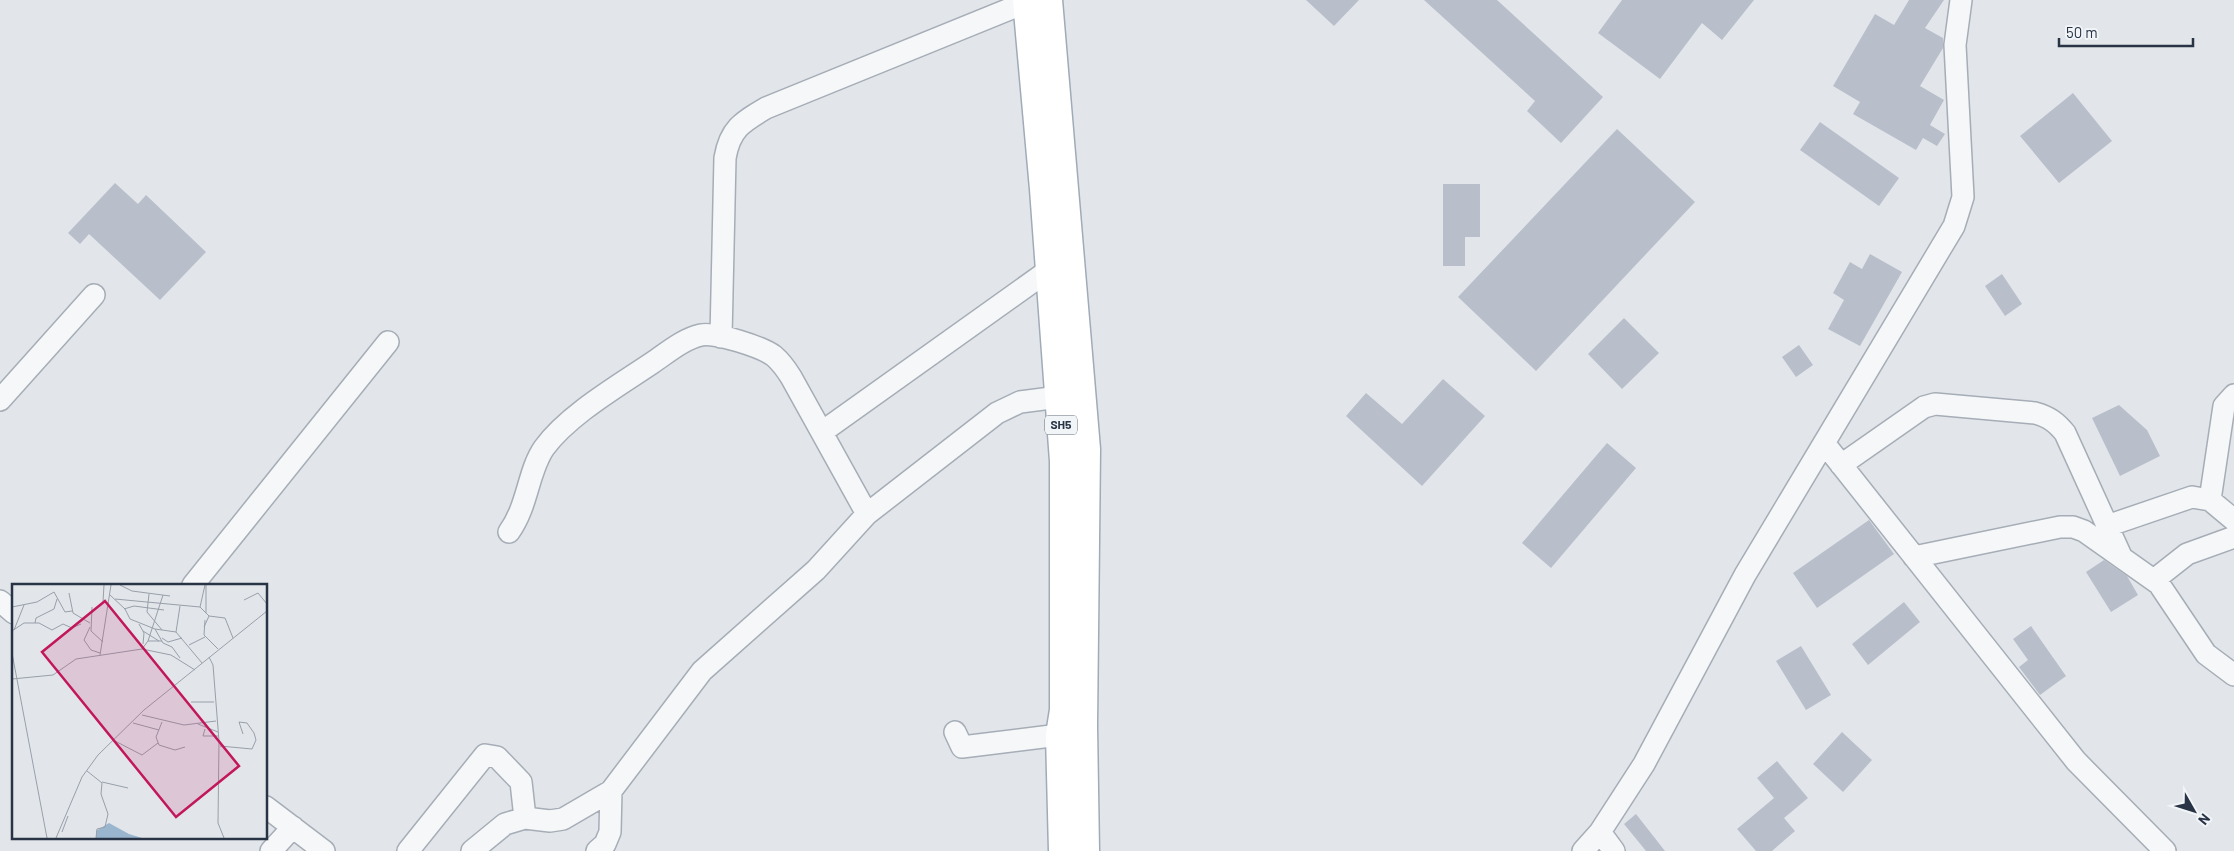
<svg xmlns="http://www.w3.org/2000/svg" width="2234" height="851" font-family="Barlow,sans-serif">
<rect width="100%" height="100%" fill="#e2e6eb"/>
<path fill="#b8bfca" d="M1306,0H1359L1334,26Z
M1424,0H1497L1603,97L1561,143L1527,111L1535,101Z
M1622,0H1754L1722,40L1702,23L1660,79L1598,33Z
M1909,0H1944L1925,28L1943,38V48L1920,86L1944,100L1930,125L1945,134L1937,146L1923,138L1916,150L1853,114L1860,102L1833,86L1875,14L1894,25Z
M2073,93L2112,141L2059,183L2020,136Z
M1820,122L1899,178L1879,206L1800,150Z
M1617,129L1695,202L1536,371L1458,297Z
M115,183L138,204L146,195L206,252L160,300L89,234L80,244L68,233Z
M1443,184H1480V237H1465V266H1443Z
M1870,254L1902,272L1860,346L1828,329L1844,300L1833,293L1850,262L1862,269Z
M2002,274L2022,304L2005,316L1985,286Z
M1624,318L1659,353L1622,389L1588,354Z
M1799,345L1813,365L1796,377L1782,357Z
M1443,379L1485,416L1422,486L1346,416L1366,393L1402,424Z
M2119,405L2147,430L2160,456L2120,476L2092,418Z
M1607,443L1636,468L1551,568L1522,543Z
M1869,520L1894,554L1817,608L1793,573Z
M2104,560L2127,576L2138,595L2111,612L2086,572Z
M1904,602L1920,622L1868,665L1852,644Z
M2031,626L2066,676L2040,695L2019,667L2028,660L2013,639Z
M1801,646L1831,695L1806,710L1776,661Z
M1842,732L1872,760L1843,792L1813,764Z
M1777,761L1808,798L1784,818L1795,831L1772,851H1756L1737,829L1774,798L1757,778Z
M1636,814L1665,851H1646L1624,824Z"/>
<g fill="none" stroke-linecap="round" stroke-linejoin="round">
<defs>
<path id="minor" d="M721,337L725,158C730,129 742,122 766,108L1027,2
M0,400L94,295
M822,432L1049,270
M1824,443L2076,761L2165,851
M1841,465L1924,407L1935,404L2035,413C2049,417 2056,422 2065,433L2121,556
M2210,500L2224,406L2234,395
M2107,526L2192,497L2210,500L2234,520
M509,532C528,506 528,471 544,448C568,415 618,386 652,363C667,353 683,339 701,335C716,332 762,347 774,356C781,362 786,369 791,377L867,514
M1914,557L2060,527H2073L2084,531L2159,584L2206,654L2234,675
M2154,580L2187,554L2234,537
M193,585L388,342
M0,601L14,613
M955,732L962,747L1059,735
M266,807L324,851
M1600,832L1614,851
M271,851L293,827
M408,851L485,755L497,757L521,782L525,818
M472,851L505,824L525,818L550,821L563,819L611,791
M597,851L605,844L610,832L611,791L702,671L816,570L867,514L997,413L1020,402L1059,397
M1583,851L1600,832L1644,764L1745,575L1954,226L1963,197L1955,45L1961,0"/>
<path id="major" d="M1026,0L1043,189L1063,461V710L1059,735L1062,851
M1049,0L1087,449L1084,726L1086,851"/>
</defs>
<use href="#minor" stroke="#a6adb6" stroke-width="24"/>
<use href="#major" stroke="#a0abb8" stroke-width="29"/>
<use href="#minor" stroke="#f5f7f9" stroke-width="21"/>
<use href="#major" stroke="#fff" stroke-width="26"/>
</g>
<g text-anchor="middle" stroke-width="4.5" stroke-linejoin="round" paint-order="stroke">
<rect fill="#f2f5f8" stroke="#656e7b" stroke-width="1" x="1045" y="415.5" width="32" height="19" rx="4"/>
<g font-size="12" font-weight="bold" fill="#283445">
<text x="1061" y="429">SH5</text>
</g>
</g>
<g transform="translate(12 584)">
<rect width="255" height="255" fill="#e2e6eb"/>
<path d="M97,239L117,250L130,254H84V247Z" fill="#9ab6ce"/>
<path fill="none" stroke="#989fa9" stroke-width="1" d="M108,1L120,7L158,12M194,1V29M57,9L61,29L78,39M137,10L135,28L150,46M98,11L113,25L118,35L143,45L151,59L160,63L168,74M103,15L188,23L197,32L192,43M232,16L246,9L255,20M91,18L92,1M0,23L25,18L42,8L53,28L60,27M80,23L79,47L91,58M188,23L193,1M112,25L122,22L152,26M197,32L213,34L221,54M193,36L192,51L206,65M23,39L24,34L42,25L45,15M127,40L132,49L131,60M78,43L72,56L79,66L88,69M143,45L164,48L190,79M2,46L12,21M0,47L12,39H27L40,46L51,40L60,44L69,40M131,47L147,57M164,48L168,22M150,54L156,58L170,54M136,57L151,11M177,61L193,53M130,65L136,57H150M0,69L35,254M88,71L99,1M197,73L201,81L207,157L206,239L212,254M0,95L41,91L64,75L130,65L159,71L183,86M179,118H202M130,131L172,141L204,137M150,138L144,153L147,161L163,166L173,163M121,139L147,146M186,140L206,148M193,145L191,152H207M103,157L130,171L146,159M208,162L240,165L244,156L242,149L235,139L227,138L231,150M75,187L90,199L89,210L96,230L93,243L85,245L84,254M90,198L116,204M50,248L56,232M44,254L70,193L86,171L132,126L255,27"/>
<path fill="#c2185b" fill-opacity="0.15" stroke="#c2185b" stroke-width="2.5" d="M93,17L227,182L164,233L30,68Z"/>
<rect width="255" height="255" fill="none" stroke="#283445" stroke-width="2.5"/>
</g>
<g transform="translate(2194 811) rotate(129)" stroke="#f2f5f8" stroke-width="4" paint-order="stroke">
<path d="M0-4L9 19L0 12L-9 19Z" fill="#283445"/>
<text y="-8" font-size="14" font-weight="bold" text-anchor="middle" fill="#283445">N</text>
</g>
<path d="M2059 38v8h134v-8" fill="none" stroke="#283445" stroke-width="2.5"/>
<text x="2066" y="38" font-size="15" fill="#283445" stroke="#f2f5f8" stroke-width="4" paint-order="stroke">50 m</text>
</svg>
